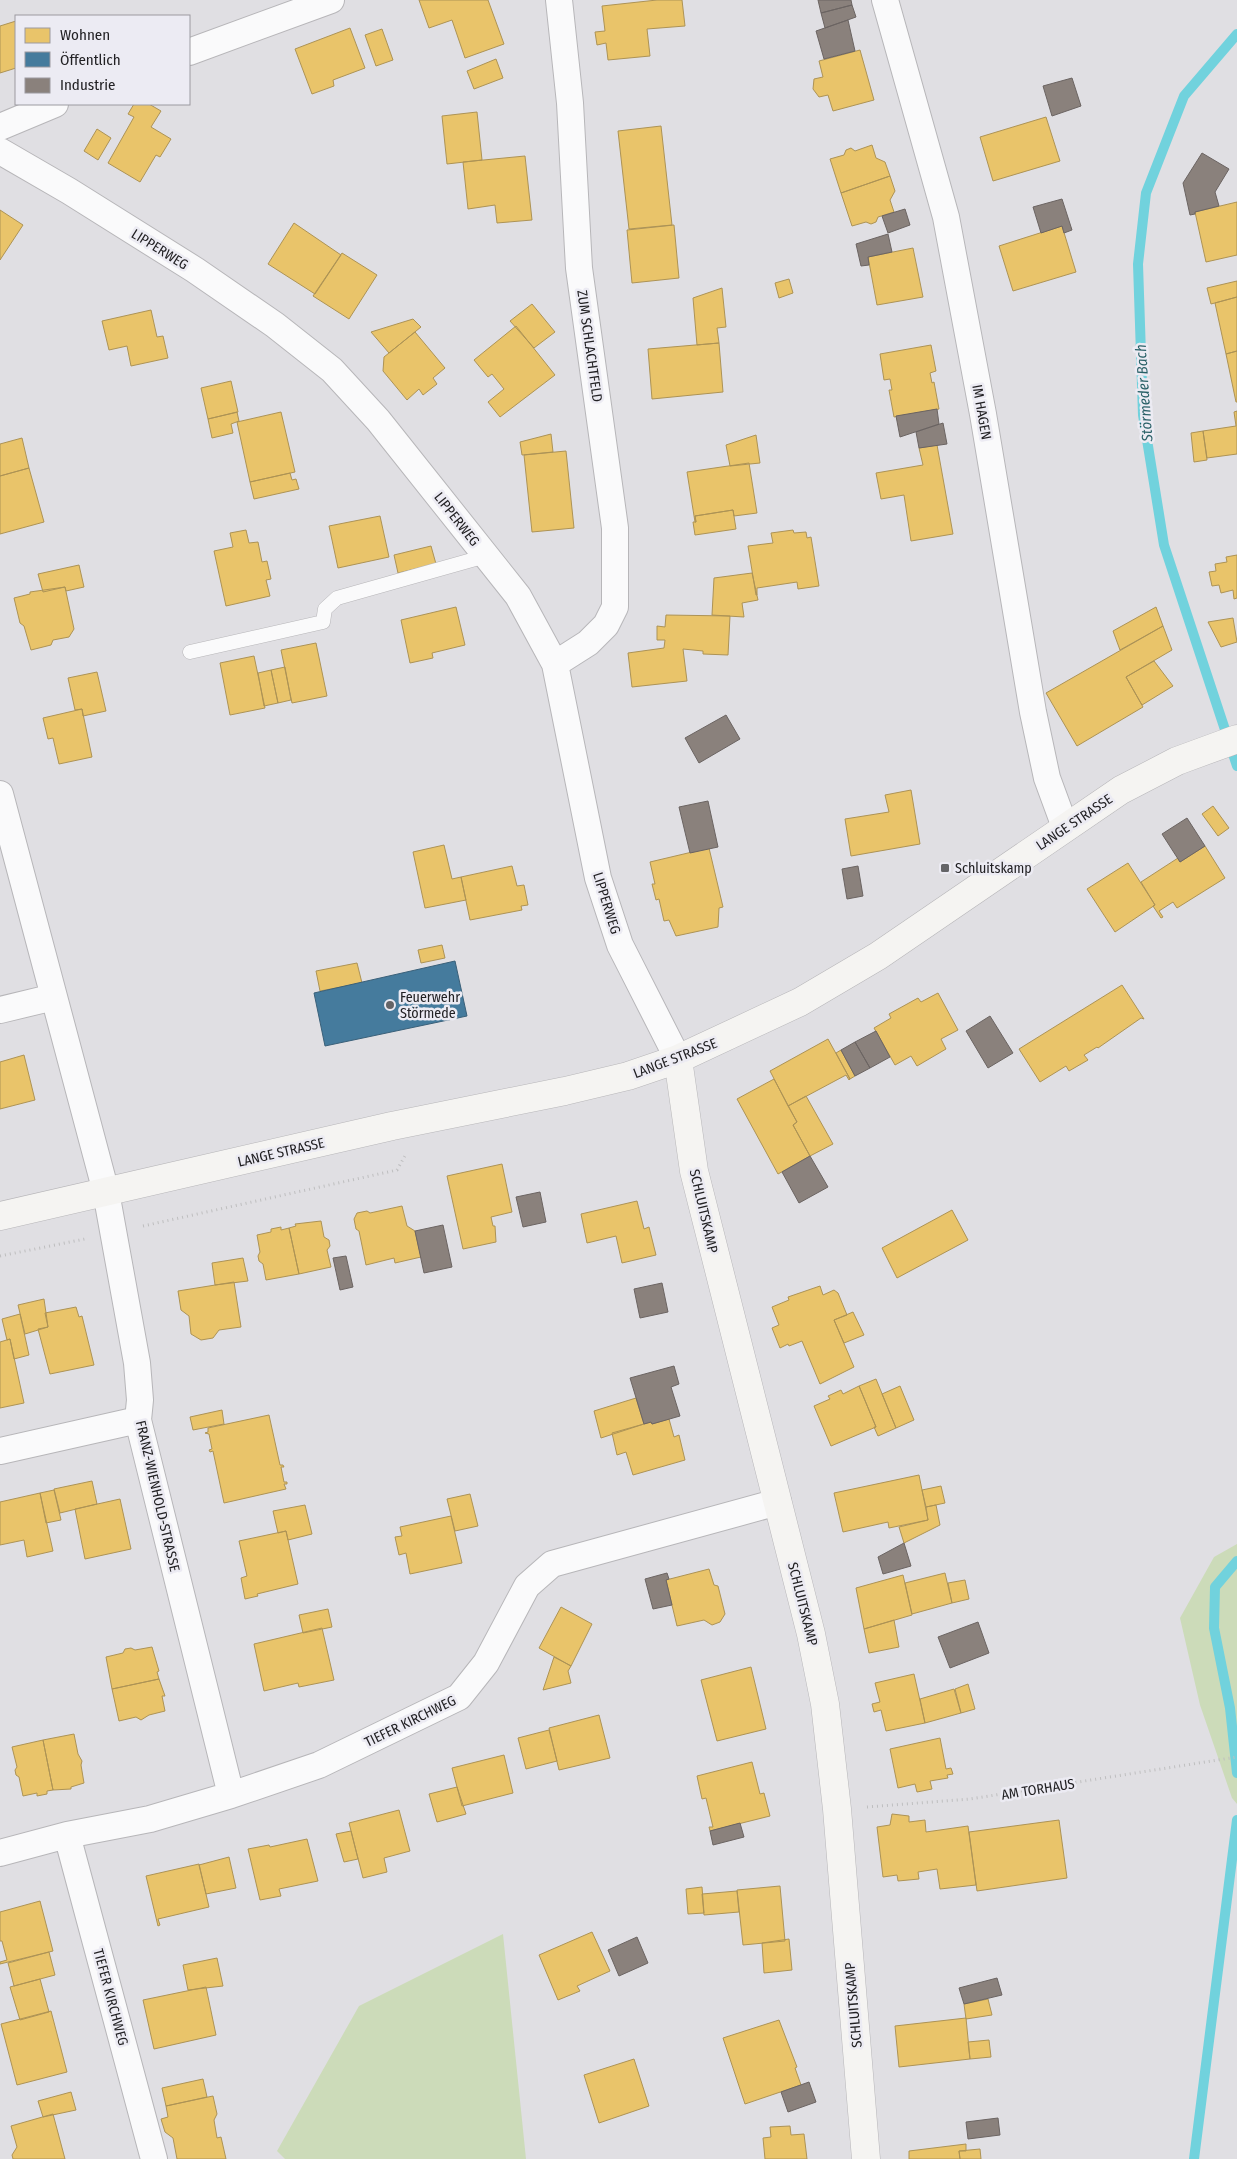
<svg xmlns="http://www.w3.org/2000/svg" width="1237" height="2159" font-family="'Fira Sans Condensed',sans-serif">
<rect width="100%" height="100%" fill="#e0dfe3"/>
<path fill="#ccdbb9" d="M1237,1544V1804L1232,1798L1200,1705L1180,1618L1214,1557Z
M503,1934L526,2159H285L277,2151L359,2006Z"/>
<path fill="#e9c46a" stroke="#ad9355" d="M419,0H488L504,44L465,58L452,20L429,28Z
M657,0H682L685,26L647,29L650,56L608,60L606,43L597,45L595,32L605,31L602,6Z
M16,21V68L0,73V26Z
M350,28L365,68L333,80L334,86L312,94L295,49Z
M382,29L393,60L376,66L365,35Z
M860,50L874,100L833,111L828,95L819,97L813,89L814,79L823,77L819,61Z
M496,59L503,78L474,89L467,71Z
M134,104H149L161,111L151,127L171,139L160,157L156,155L140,182L108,163L134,117L128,114Z
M477,112L482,160L447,164L442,116Z
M1046,117L1060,161L993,181L980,137Z
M661,126L672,225L629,229L618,131Z
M97,129L111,138L98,160L84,151Z
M872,145L876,158L885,162L890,176L841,193L830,159L844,155L846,150L851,148L855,151Z
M525,156L532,220L497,223L495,205L468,209L463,162Z
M890,176L895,191L890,200L894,212L878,217L876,222L871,224L866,222L852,226L841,193Z
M1237,202V255L1206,262L1195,212Z
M0,210L23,225L0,260Z
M294,223L341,255L315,294L268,264Z
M674,225L679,278L632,283L627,230Z
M1062,226L1076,272L1013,291L999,246Z
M913,248L923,297L877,305L868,257Z
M342,253L377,275L349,319L313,296Z
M789,279L793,293L779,298L775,283Z
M1237,281V297L1211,304L1207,288Z
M722,288L726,327L717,328L719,343L697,345L693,298Z
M1237,297V351L1226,354L1215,303Z
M532,304L555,332L534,348L510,321Z
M151,310L157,337L163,336L168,358L131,366L127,346L109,350L102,321Z
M413,319L421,327L389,353L371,332Z
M516,326L555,375L500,417L488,402L504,389L492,374L488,377L474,360Z
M415,332L445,368L433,378L437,384L423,395L419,389L407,400L383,371L384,357Z
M719,343L723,392L652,399L648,349Z
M931,345L936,371L930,373L932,383L934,382L939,409L894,417L889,390H892L890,379L884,380L880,354Z
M1237,351V402H1236L1226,354Z
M231,381L238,412L208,419L201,388Z
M1237,411V454L1207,458L1203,431L1236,426L1234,412Z
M237,412L239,421L231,424L233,433L212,438L208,419Z
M281,412L295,472L250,482L237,422Z
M1203,431L1207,460L1194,462L1191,433Z
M551,434L553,452L522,455L520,442Z
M756,435L760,463L730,466L726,445Z
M22,438L29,468L0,476V444Z
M937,445L953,534L911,541L904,495L881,499L876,473L923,465L919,448Z
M566,451L574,528L532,532L524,455Z
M749,463L757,513L734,516L733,510L695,516L696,522H695L687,472Z
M29,468L44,522L0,534V476Z
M290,473L292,480L296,479L299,489L254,499L250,482Z
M733,510L736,529L695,535L693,522H696L695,516Z
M380,516L389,557L338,568L329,526Z
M246,530L249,543L258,542L262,562L267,561L271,579L266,580L270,596L226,606L214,551L233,547L230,533Z
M793,530L794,533L806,532L807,538L811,537L819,586L798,589L797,582L757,588V595H756L748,546L773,543L771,533Z
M431,546L436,564L398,573L394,555Z
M1237,555V598L1234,599L1233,590L1221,593L1219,585L1212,586L1209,572L1216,571L1215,564L1227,562L1226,557Z
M79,565L84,587L66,591L65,587L43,592L38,574Z
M752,573L758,600L742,603L744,617L712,615L714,578Z
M65,587L74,629L69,637L53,640L51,645L31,650L24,626L20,623L14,598L30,594V592Z
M456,607L465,645L432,653L433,658L410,663L401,620Z
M1156,607L1163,626L1120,650L1113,631Z
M666,615L730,616L728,655L703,654V651L683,649L687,681L632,687L628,653L664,648L665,640H657V626L665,627Z
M1233,618L1237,642L1221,647L1208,622Z
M1163,626L1172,650L1126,677L1143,707L1077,746L1046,693Z
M316,643L327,696L292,703L281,650Z
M254,656L265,708L230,715L220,663Z
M1154,661L1173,686L1142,705L1126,677Z
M285,667L291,700L278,703L271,670Z
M271,670L278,703L264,706L258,673Z
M97,672L106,711L83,716L82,709L75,710L68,678Z
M82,709L92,757L59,764L53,738L48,739L43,718Z
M911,790L920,844L851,856L845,819L889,812L885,795Z
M1213,806L1229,828L1218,836L1202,814Z
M444,845L452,879L461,877L466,900L425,908L413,852Z
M1205,846L1225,878L1177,908L1173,902L1159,911L1163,917L1161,918L1153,906L1155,905L1141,882L1178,858L1180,862Z
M709,848L723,907L719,908L718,927L676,936L669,920L664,921L659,899L656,900L652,884H655L650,862Z
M1128,863L1155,905L1115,932L1087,889Z
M512,866L517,886L524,885L528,905L521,906L522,910L470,920L461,877Z
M442,945L445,958L421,963L418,950Z
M357,963L362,983L320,991L316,971Z
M1122,985L1144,1019L1141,1018L1098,1048L1097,1047L1084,1055L1088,1060L1069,1071L1066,1066L1040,1082L1019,1049Z
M938,993L958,1030L941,1039L946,1049L917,1066L911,1056L895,1065L874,1028L891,1018L889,1014L918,998L921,1002Z
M828,1039L850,1079L849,1080L846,1075L788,1106L770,1071Z
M841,1050L855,1076L850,1079L836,1053Z
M24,1055L35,1100L0,1109V1062Z
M774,1079L797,1122L793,1125L810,1156L778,1174L737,1099Z
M806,1096L833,1144L810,1156L793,1125L797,1122L788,1106Z
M502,1164L512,1212L491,1217L493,1226H495L496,1242L463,1249L447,1176Z
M637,1201L644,1229L649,1227L656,1255L622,1263L616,1236L587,1243L581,1214Z
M402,1206L407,1226L415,1231L421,1257L395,1263L394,1258L366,1265L359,1231L356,1229L354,1219L357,1213L367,1211L370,1213Z
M952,1210L968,1240L897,1278L882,1248Z
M321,1221L324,1237L329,1240L330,1246L327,1250L331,1267L299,1274L289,1228L296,1226L295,1224Z
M281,1227V1230L289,1228L299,1274L266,1280L263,1264L259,1261L258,1256L260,1252L257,1235L271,1232V1229Z
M243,1258L248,1281L215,1285L212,1263Z
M234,1282L241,1327L219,1330L213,1338L201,1340L191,1334L189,1316L181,1310L178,1291Z
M820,1286L823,1295L834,1290L838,1293L847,1315L834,1320L854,1367L820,1384L802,1341L789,1346L788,1344L780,1348L772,1328L779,1325L772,1307L789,1300L788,1297Z
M44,1299L48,1327L25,1334L18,1305Z
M76,1307L79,1317L82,1316L94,1365L50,1374L38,1329L48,1327L45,1313Z
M853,1312L864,1335L844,1343L834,1320Z
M20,1314L29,1355L14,1359L10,1339L7,1340L2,1319Z
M10,1339L24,1403L0,1408V1342Z
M876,1379L896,1428L878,1436L874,1427H876L859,1386Z
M859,1386L876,1427L831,1446L814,1406L830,1399L828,1396L841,1390L843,1394Z
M900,1386L914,1420L896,1428L882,1394Z
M636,1398L644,1424L601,1438L594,1411Z
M222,1410L224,1424L193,1430L190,1417Z
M269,1415L280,1465H283L284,1467H281L284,1482H287V1484H284L286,1489L224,1503L213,1451L210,1452L209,1450L212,1449L209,1434L205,1433L208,1432V1428Z
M669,1419L674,1437L679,1435L685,1460L633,1475L626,1452L617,1455L612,1433L651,1422L652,1424Z
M919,1475L928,1520L889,1528L888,1522L843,1532L834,1493Z
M92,1481L97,1504L60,1513L54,1489Z
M941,1486L945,1503L926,1507L922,1490Z
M54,1490L61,1520L46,1523L40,1493Z
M40,1493L53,1551L27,1557L24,1540L0,1545V1502Z
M470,1494L478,1526L455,1531L447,1499Z
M120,1499L131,1549L85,1559L75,1509Z
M305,1505L312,1534L288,1540L286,1531L278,1533L273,1511Z
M936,1505L940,1525L904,1543L899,1527L928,1520L926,1507Z
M451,1516L462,1563L410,1574L406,1553L399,1555L395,1537L402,1536L400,1527Z
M286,1531L298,1584L257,1594L258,1596L245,1599L241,1578L247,1576L239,1541Z
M709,1569L714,1585L718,1586L725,1614L720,1622L712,1625L704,1620L677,1626L666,1580Z
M945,1573L952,1603L912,1614L905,1583Z
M903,1575L912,1615L864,1629L856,1588Z
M965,1580L969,1599L952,1603L948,1583Z
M561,1607L592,1624L571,1666L539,1648Z
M328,1609L332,1627L303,1633L299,1615Z
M894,1620L899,1647L869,1653L864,1629Z
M322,1628L334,1680L299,1687L298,1683L264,1691L254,1644Z
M152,1647L159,1671L157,1672L159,1679L112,1689L106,1657L123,1653L125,1649L131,1648L135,1650Z
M554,1657L571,1666L568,1671L571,1683L543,1690Z
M751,1667L766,1729L717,1741L701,1680Z
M914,1674L925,1723L886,1731L881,1710L874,1712L872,1704L880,1702L875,1683Z
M159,1679L165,1696H162L165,1711L149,1715L141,1720L136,1717L119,1721L112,1689Z
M968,1684L975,1709L961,1713L955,1689Z
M954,1689L961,1713L925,1723L920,1699Z
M599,1715L610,1758L559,1770L549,1728Z
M549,1730L557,1761L526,1769L518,1738Z
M74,1734L78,1754L82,1761L81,1765L84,1783L71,1787V1789L53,1790L43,1740Z
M940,1738L946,1769L951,1768L953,1774L947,1775L948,1778L930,1781L932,1789L917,1792L915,1784L898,1788L890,1749Z
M43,1740L53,1790L47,1791V1794L37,1796V1793L23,1796L19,1777L16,1775L15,1770L17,1767L12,1747Z
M504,1755L513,1793L462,1806L452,1768Z
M752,1762L760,1794L764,1793L770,1816L710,1831L709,1827H713L706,1798L702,1799L697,1776Z
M457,1787L466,1814L437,1822L429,1794Z
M399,1810L410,1851L384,1858L387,1872L363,1878L349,1823Z
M892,1814L909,1816V1822L925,1820L926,1832L968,1826L976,1885L940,1889L937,1869L918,1872L919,1879L898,1881L897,1875L883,1877L877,1827L890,1825Z
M1059,1820L1067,1878L977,1891L969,1832Z
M351,1831L358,1859L344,1862L336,1834Z
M307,1839L318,1881L279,1889L281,1896L260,1900L248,1849L269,1845L270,1847Z
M229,1857L236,1888L206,1894L199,1865Z
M199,1864L209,1907L158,1919L160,1925L158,1926L146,1876Z
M780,1886L785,1941L743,1945L737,1890Z
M702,1887L704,1913L688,1914L686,1889Z
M737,1891L739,1912L704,1915L702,1894Z
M40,1901L53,1951L0,1964V1962L7,1960L2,1941H0V1912Z
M592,1932L610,1971L577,1986L580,1991L558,2000L539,1955Z
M789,1939L792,1970L764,1973L762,1943Z
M49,1952L55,1975L14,1986L8,1963Z
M217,1958L223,1986L188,1990L183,1965Z
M40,1979L49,2012L20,2020L10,1987Z
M206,1987L216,2035L154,2049L143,2000Z
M988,1999L992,2015L966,2019L964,2004Z
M51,2011L67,2072L17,2085L1,2024Z
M966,2018L970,2059L899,2067L895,2026Z
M779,2020L797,2067L795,2068L801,2085L745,2104L723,2038Z
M989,2040L991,2057L970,2059L968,2042Z
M634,2059L649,2106L599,2123L584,2075Z
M203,2079L207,2097L166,2106L162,2088Z
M71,2092L76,2110L43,2117L38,2101Z
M213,2096L217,2114L214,2120L217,2138L221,2137L226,2159H177L173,2138L165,2132L161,2119L168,2117L166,2106Z
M53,2114L65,2159H13L12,2155L17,2147L11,2126Z
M790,2126L791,2135L804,2134L807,2159H765L763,2138L771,2137L770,2127Z
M966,2144V2151H959L960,2159H909V2151Z
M980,2149L981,2159H960L959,2151Z"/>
<path fill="#457b9d" stroke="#3a6079" d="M455,961L467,1016L325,1046L314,993Z"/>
<path fill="#8a817c" stroke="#6b6462" d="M818,0H851L852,5L821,13Z
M852,5L856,17L825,28L821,13Z
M848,20L855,51L824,59L816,31Z
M1072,78L1081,106L1052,116L1043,86Z
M1202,153L1229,169L1215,192L1219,206L1195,212V214L1190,215L1183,183Z
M1062,199L1072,230L1064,233L1062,226L1041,233L1033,207Z
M905,209L910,225L888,233L882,216Z
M888,234L892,252L868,257L869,265L861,266L856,244Z
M937,409L939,424L900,437L896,416Z
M943,423L947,444L919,448L916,432Z
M726,715L740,739L699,763L685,738Z
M708,801L718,847L690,853L679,807Z
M1187,818L1205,846L1180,862L1162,834Z
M858,866L863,896L847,899L842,869Z
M990,1016L1013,1053L988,1068L966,1031Z
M876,1031L890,1057L870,1068L855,1042Z
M855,1042L870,1068L855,1076L841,1050Z
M810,1156L828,1187L799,1203L782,1172Z
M540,1192L546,1222L523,1227L516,1197Z
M443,1225L452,1267L424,1273L415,1231Z
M346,1256L353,1287L340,1290L333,1258Z
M662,1283L668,1312L640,1318L634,1289Z
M674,1366L679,1384L671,1387L680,1416L652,1424L651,1422L644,1424L630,1378Z
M904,1543L911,1566L883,1574L878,1557Z
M667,1573L669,1579L666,1580L672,1605L653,1609L645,1579Z
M978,1622L989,1653L950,1668L938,1637Z
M740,1823L744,1837L713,1845L710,1831Z
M637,1937L648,1963L619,1976L608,1950Z
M997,1978L1002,1995L964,2004L959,1988Z
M809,2082L816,2102L788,2112L781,2092Z
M998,2118L1000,2135L968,2139L966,2122Z"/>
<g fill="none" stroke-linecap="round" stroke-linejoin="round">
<path stroke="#71d2dd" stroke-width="10" d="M1237,34L1184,96L1146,193L1138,264L1143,415L1164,545L1237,766
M1237,1561L1215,1587L1214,1628L1230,1708L1237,1773
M1194,2159L1237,1820"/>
<defs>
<path id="service" d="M190,652L323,622L325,609L337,598L486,556"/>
<path id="minor" d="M885,0L946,217L983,414L1033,712L1047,778L1065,827
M189,52L331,0
M0,127L55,104
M0,151L69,191L195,270L275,325L332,370L378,420L518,596L555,664L598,878L620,945L678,1059
M555,664L588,643L606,625L615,607V528L579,268L570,103L559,0
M0,794L106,1192L137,1363L140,1400L138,1420L231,1795
M0,1010L54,997
M0,1451L138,1420
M67,1835L154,2159
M0,1853L67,1835L150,1819L231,1795L319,1765L459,1697L486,1663L527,1586L552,1564L778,1502"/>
<path id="secondary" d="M678,1059L694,1171L811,1634L825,1704L837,1809L866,2159
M0,1216L392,1126L565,1091L628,1076L678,1059L800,1002L878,956L1121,790L1177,761L1237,739"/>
</defs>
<use href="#service" stroke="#b7b6b9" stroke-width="15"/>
<use href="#minor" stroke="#b7b6b9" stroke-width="28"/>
<use href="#secondary" stroke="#b7b6b9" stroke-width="29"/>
<path stroke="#bebebf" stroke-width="3" stroke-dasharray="1 4" stroke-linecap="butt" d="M143,1226L397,1170L406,1154
M0,1256L85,1239
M867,1807L970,1799L1237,1757"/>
<use href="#service" stroke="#fafafb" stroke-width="14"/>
<use href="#minor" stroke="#fafafb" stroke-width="26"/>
<use href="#secondary" stroke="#f5f4f2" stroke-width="28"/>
</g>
<g fill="#646467" stroke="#ecebf3" stroke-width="2">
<rect x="940" y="863" width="10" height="10" rx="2.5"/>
<circle cx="390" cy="1005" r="5"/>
</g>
<g text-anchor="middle" stroke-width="5" stroke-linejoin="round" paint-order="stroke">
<g font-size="14" fill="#222124" stroke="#ecebf3">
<text transform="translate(160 249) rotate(32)" y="5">LIPPERWEG</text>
<text transform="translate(590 346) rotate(82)" y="5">ZUM SCHLACHTFELD</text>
<text transform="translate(982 412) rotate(80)" y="5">IM HAGEN</text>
<text transform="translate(457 519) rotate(52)" y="5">LIPPERWEG</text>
<text transform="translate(1074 822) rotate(-34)" y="5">LANGE STRASSE</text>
<text transform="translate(607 903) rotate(73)" y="5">LIPPERWEG</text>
<text transform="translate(675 1058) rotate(-21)" y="5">LANGE STRASSE</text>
<text transform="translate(281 1152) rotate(-13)" y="5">LANGE STRASSE</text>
<text transform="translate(704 1211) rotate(77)" y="5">SCHLUITSKAMP</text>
<text transform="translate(158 1496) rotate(77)" y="5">FRANZ-WIENHOLD-STRASSE</text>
<text transform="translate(803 1604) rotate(76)" y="5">SCHLUITSKAMP</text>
<text transform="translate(410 1721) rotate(-26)" y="5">TIEFER KIRCHWEG</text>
<text transform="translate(1038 1789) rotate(-9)" y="5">AM TORHAUS</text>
<text transform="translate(111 1997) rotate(75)" y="5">TIEFER KIRCHWEG</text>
<text transform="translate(853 2005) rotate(-95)" y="5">SCHLUITSKAMP</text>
</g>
<g font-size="14" fill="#222124" stroke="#ecebf3" text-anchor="start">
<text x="955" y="873">Schluitskamp</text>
<text x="400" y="1002">Feuerwehr<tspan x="400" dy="16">Störmede</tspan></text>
</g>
<g font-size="15" font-style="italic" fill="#296067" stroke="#ecebf3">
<text transform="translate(1144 393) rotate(-94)" y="5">Störmeder Bach</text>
</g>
</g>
<rect x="15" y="15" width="175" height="90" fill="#ecebf3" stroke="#9b9aa0"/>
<rect x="25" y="28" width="25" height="15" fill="#e9c46a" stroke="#9b9aa0"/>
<text x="60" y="40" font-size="15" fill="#222124">Wohnen</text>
<rect x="25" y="52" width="25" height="15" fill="#457b9d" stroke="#9b9aa0"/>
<text x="60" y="65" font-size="15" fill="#222124">Öffentlich</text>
<rect x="25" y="78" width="25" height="15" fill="#8a817c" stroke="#9b9aa0"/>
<text x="60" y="90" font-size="15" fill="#222124">Industrie</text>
</svg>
